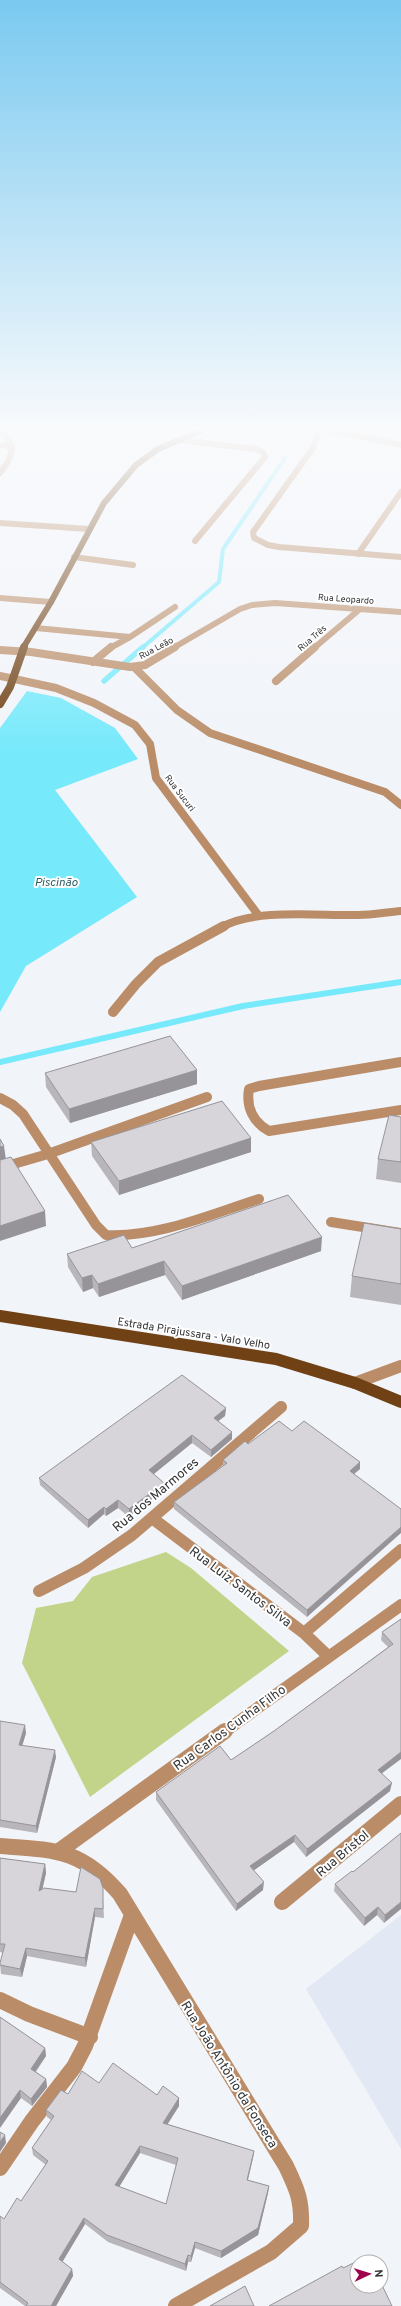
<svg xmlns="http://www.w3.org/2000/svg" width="401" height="2306" font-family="Overpass,sans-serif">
<rect width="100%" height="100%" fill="#f1f4f9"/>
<path fill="#e2e8f4" d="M401,1915V2149L306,1989Z"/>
<path fill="#c2d48a" d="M166,1552L191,1568L289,1651L90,1797L22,1663L36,1608L73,1601L92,1577Z"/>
<path fill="#76e9fb" d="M27,691L61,698L115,728L138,759L55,790L137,897L26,966L0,1012V728Z"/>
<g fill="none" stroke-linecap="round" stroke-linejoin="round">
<path stroke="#76e9fb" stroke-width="4" d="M142,648L219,582L223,549L285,458"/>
<path stroke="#76e9fb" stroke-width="5.5" d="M104,681L143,647"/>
<path stroke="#76e9fb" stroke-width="6" d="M0,1062L243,1006L401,982"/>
<path stroke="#ba8d68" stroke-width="6" d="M320,429L313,448L253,532L254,538L268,545L279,547L401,557
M324,429L401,445
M0,431C17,446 13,456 0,473
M179,440L255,449L263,452L265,457L195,541
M0,445L12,446
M0,523L89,529
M358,554L401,492
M74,557L133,565
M0,598L51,602
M36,628L130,637L110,648
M130,637L175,607
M173,648L240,609L252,605L275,603L401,612
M314,648L360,609"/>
<path stroke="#ba8d68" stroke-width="8" d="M0,650L31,652L130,667L145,665L175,647
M93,662L111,647
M134,667L177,710L210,733L385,792L401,805
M0,676L56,688L94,703L135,725L150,744L156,778L259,916
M276,681L315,647
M222,927C256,908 319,916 358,915C373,915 387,912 401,911"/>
<path stroke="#ba8d68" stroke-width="10" d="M113,1012L136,984L158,962L224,926
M401,1062L259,1086L249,1089C246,1107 253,1122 269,1131L401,1110
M0,1098L13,1105L23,1114L96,1225L106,1235C157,1238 211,1214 259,1199
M0,1168L48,1154L207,1097
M331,1222L401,1233"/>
<path stroke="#ba8d68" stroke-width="12" d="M355,1383L401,1366
M152,1518L304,1633L328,1656
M39,1591L84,1568L132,1535L281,1407
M304,1633L401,1550
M224,1732L401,1605"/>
<path stroke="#ba8d68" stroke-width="16" d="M0,1846C56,1850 81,1849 120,1894L286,2166C297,2189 302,2200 301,2226L271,2252L176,2306
M59,1851L225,1731
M282,1902L401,1804
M0,2000L29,2014L90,2037
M0,2168L32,2121L74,2067L85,2046L132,1915"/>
<path stroke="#6f4115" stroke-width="6" d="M23,648L51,602L104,503L136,465L158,449L205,429"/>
<path stroke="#6f4115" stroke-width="8" d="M0,704L10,687L24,647"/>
<path stroke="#6f4115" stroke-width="12" d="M0,1316L276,1359L355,1383L401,1402"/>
</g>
<path fill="#b9b6bb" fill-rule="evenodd" d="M197,1070V1084L70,1123L46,1087L45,1073Z
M401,1117V1183L376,1179L378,1159Z
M91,1142L251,1152L119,1195L92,1156Z
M401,1229V1305L350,1297L352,1276Z
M132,1248L321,1251L182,1300L165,1275L99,1297L93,1288L83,1292L68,1267L67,1254Z
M226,1408L225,1416L218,1421L232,1439L211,1457L192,1443L153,1474L164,1490L129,1517L118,1508L106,1516L104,1514L88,1528L40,1485L39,1478Z
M292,1431L360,1462V1469L354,1474L307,1617L174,1509V1502L223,1466V1460L248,1444Z
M401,1619L382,1773L390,1791L306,1857L294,1842L254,1870L263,1890L236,1911L156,1800V1792L231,1760L274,1731L388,1647L381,1640L382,1632Z
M0,1721L26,1733L22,1746L56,1757L37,1833L0,1827Z
M401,1833L384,1923L377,1915L364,1926L334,1891L335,1884L353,1872Z
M0,1858L45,1864L46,1873L42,1889L103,1897L104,1918L95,1917L86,1967L27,1956L22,1977L1,1974L0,1963L3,1953L0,1952Z
M0,2017L45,2048L46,2056L36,2072L46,2079L47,2087L32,2106L21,2098Z
M99,2083L157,2095L179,2098V2106L167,2124L254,2151L253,2158L248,2180L269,2186L268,2193L258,2235L221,2258L195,2248L191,2262H188L186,2271L108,2242L85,2224L62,2262L72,2269L73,2276L56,2306H25L0,2288V2216L4,2219L21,2201L46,2165L33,2155L32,2148L51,2120L47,2117L46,2110L68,2094ZM140,2153L176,2165L166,2204L119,2187Z"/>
<path fill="#969499" d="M197,1070V1084L70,1123L69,1109Z
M251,1138V1152L119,1195V1181Z
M4,1146L6,1160L0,1162V1147Z
M45,1211L46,1226L0,1241V1226Z
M322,1237L321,1251L182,1300V1286Z
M164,1261L165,1275L99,1297L98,1284Z
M92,1275L93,1288L83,1292L82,1278Z
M226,1408L225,1416L213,1425L214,1418Z
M232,1432V1439L211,1457V1450Z
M192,1435V1443L149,1478V1470Z
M360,1462V1469L349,1478L350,1471Z
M164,1483V1490L129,1517V1509Z
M118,1500V1508L106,1516V1509Z
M104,1507V1514L88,1528V1520Z
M401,1527V1533L307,1617V1610Z
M25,1725L26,1733L20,1753L19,1745Z
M55,1750L56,1757L37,1833L36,1826Z
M401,1752V1759L377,1777L378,1770Z
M392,1783L390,1791L306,1857L307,1849Z
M295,1835L294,1842L250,1873V1866Z
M45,1864L46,1873L40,1900L39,1891Z
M264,1882L263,1890L236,1911L237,1904Z
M401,1902V1909L384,1923L385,1915Z
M378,1907L377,1915L364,1926L365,1918Z
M95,1908V1917L86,1967L85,1958Z
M26,1948L27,1956L22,1977L20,1969Z
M45,2048L46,2056L32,2076L31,2069Z
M46,2079L47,2087L32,2106L31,2099Z
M20,2090L21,2098L0,2128V2118Z
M179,2098V2106L164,2130L163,2123Z
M5,2135L6,2143L0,2152V2142Z
M140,2146V2153L116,2192L115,2185Z
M254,2151L253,2158L246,2187L247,2180Z
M269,2186L268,2193L258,2235L221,2258V2251Z
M84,2218L85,2224L60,2266L59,2259Z
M195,2242V2248L191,2262V2256Z
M188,2255V2262L186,2271L185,2264Z
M72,2269L73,2276L56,2306H51Z"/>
<path fill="#d7d4da" stroke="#969499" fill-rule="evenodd" d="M170,1036L197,1070L69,1109L45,1073Z
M222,1101L251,1138L119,1181L91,1142Z
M389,1115L401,1117V1162L378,1159Z
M0,1139L4,1146L0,1147Z
M11,1157L45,1211L0,1226V1160Z
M288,1195L322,1237L182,1286L164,1261L98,1284L92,1275L82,1278L67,1254L124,1235L132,1248Z
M364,1223L401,1229V1284L352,1276Z
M182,1375L226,1408L214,1418L232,1432L211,1450L192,1435L149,1470L164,1483L129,1509L118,1500L106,1509L104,1507L88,1520L39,1478Z
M279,1421L292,1431L304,1421L360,1462L350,1471L401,1509V1527L307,1610L174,1502L227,1463L223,1460L245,1441L248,1444Z
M401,1619V1752L378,1770L392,1783L307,1849L295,1835L250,1866L264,1882L237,1904L156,1792L220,1746L231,1760L274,1731L393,1644L382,1632Z
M0,1721L25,1725L19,1745L55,1750L36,1826L0,1820Z
M401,1833V1902L385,1915L378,1907L365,1918L335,1884L352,1871L353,1872Z
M0,1858L45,1864L39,1891L44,1888L76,1892L81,1867L100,1879L103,1888V1909L95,1908L85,1958L26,1948L20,1969L0,1965V1963L5,1944H0Z
M0,2017L45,2048L31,2069L46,2079L31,2099L20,2090L0,2118Z
M113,2063L157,2095L163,2086L179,2098L163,2123L254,2151L247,2180L269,2186L258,2228L221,2251L195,2242L191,2256L188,2255L185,2264L107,2235L84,2218L59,2259L72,2269L51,2306H26L28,2303L0,2282V2216L4,2219L17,2198L21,2201L48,2161L32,2148L54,2116L46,2110L61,2090L68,2094L82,2071L99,2083ZM140,2146L178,2158L166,2204L115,2185Z
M0,2132L5,2135L0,2142Z
M368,2256L371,2262H357V2286H381V2283L392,2306H269L342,2266L343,2268Z
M245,2286L254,2306H210Z"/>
<linearGradient id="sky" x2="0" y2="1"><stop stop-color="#7ac9f0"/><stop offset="0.57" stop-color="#f9fafc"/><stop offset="1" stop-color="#f9fafc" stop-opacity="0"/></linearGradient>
<rect width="401" height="752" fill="url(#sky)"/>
<g text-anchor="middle" stroke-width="4" stroke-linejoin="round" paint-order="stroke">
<g font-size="9" fill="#343537" stroke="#fff">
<text transform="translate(346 599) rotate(4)" y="3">Rua Leopardo</text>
<text transform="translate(312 638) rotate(-41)" y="3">Rua Três</text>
<text transform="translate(156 648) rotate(-28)" y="3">Rua Leão</text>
<text transform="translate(180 793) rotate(53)" y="3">Rua Sucuri</text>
</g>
<g font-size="11" fill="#343537" stroke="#fff">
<text transform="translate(194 1333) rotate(9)" y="4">Estrada Pirajussara - Valo Velho</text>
</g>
<g font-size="12" font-style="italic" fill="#2c5e66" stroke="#fff">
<text x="56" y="886">Piscinão</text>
</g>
<g font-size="13" fill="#343537" stroke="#fff">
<text transform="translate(155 1494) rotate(-40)" y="5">Rua dos Marmores</text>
<text transform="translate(241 1586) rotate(37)" y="5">Rua Luiz Santos Silva</text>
<text transform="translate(229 1727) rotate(-36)" y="5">Rua Carlos Cunha Filho</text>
<text transform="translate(342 1853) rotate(-40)" y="5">Rua Bristol</text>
<text transform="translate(230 2074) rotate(58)" y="5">Rua João Antônio da Fonseca</text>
</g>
</g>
<g transform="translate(369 2274) rotate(86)"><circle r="19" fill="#ffffff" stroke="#aeaeaf"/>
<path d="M0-3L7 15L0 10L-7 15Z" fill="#9e034b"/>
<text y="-6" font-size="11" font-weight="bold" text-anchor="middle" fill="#343537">N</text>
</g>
</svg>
